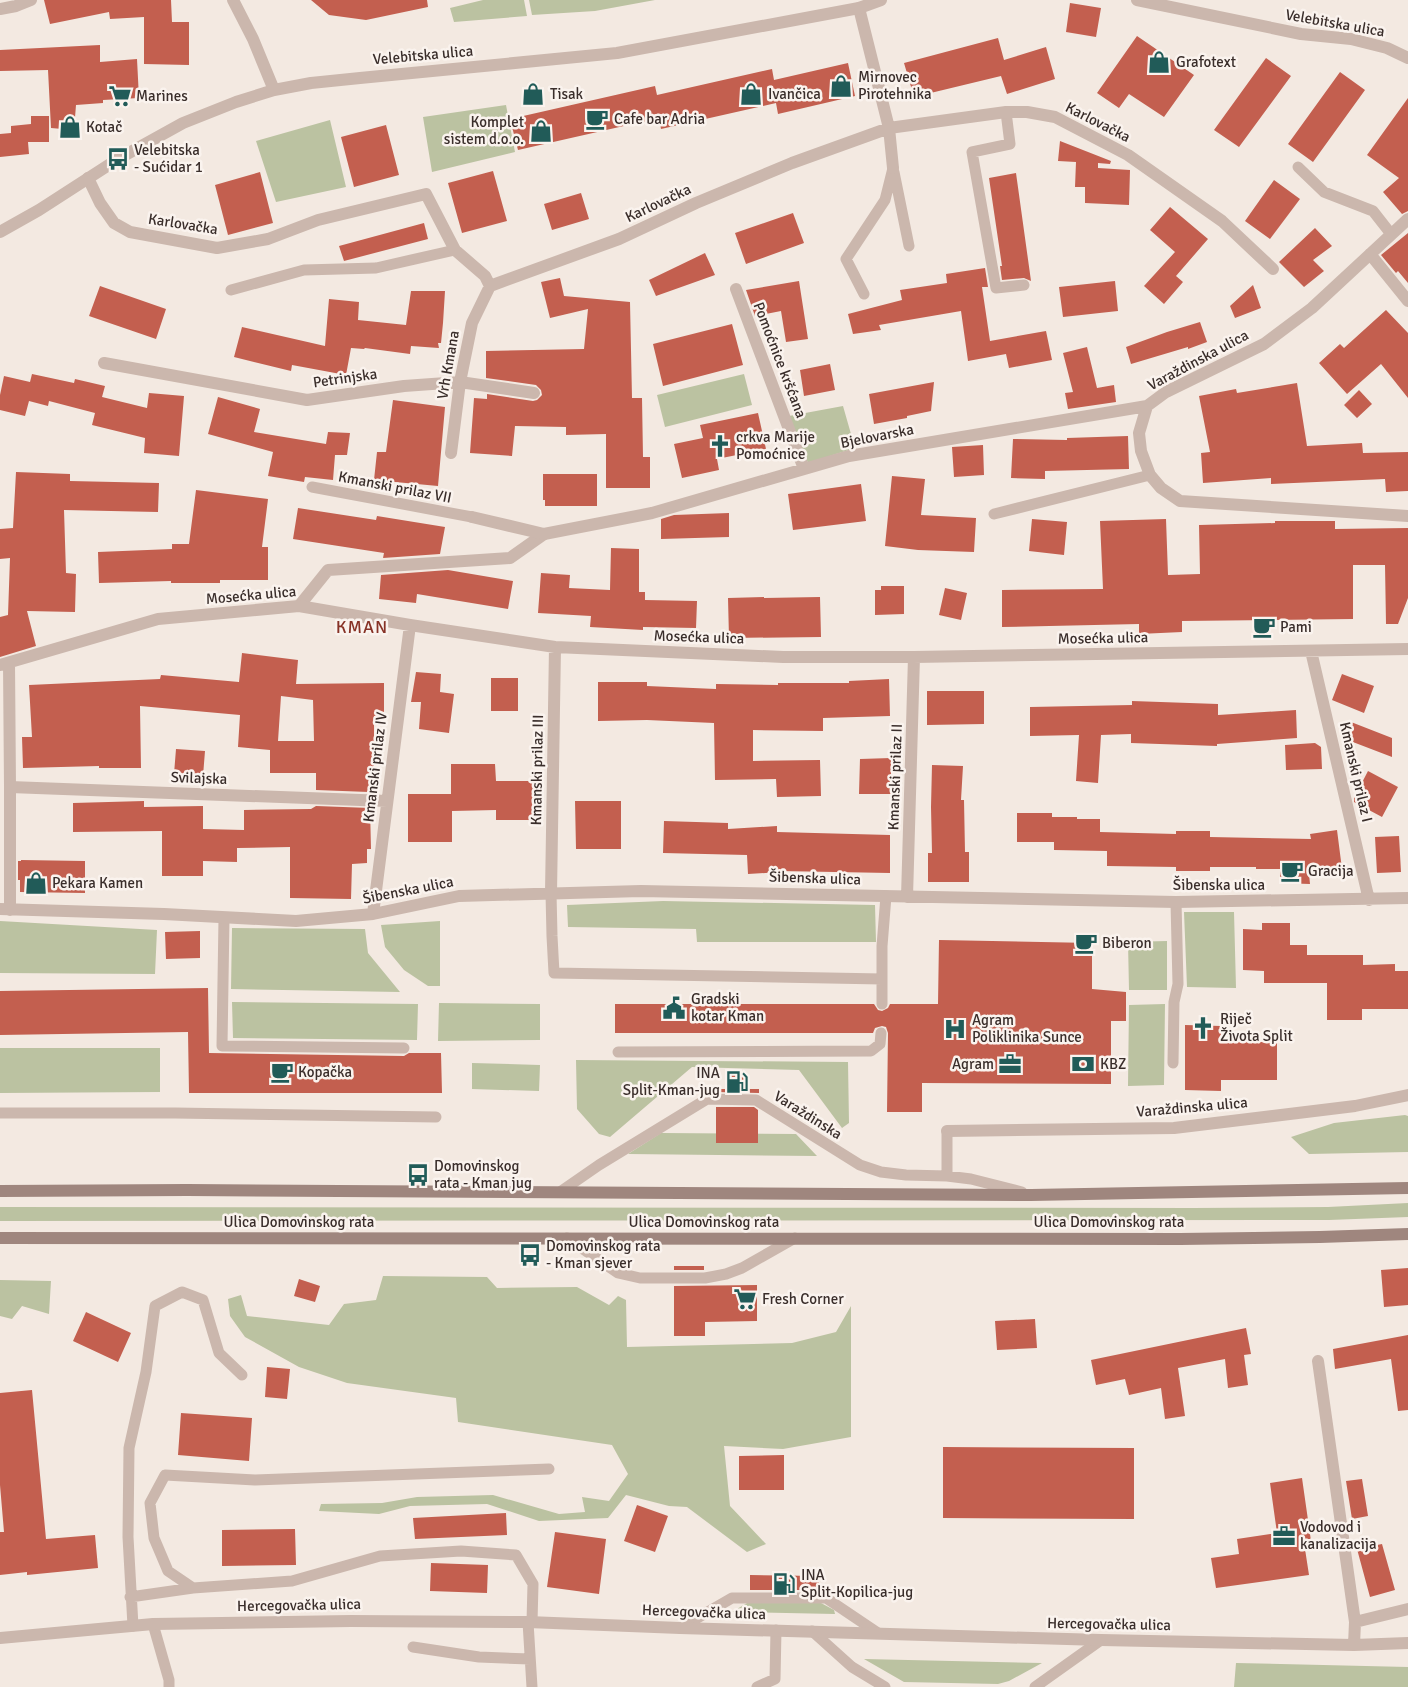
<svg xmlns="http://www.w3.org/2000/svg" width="1408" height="1687" font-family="Signika,sans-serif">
<rect width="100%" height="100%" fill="#f3e9e1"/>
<path fill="#bbc2a1" d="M483,0H524L527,16L454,22L450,8Z
M529,0H655L595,11L532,15Z
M506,105L515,152L432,172L423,117Z
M330,120L346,187L276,202L256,141Z
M744,374L752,405L665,427L657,395Z
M843,406L855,448L808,463L789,416Z
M663,901L875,905L876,942H697L696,929L568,927L567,905Z
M1184,912H1234L1236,988L1187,987Z
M0,921L157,930L155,974L0,973Z
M440,921V986H428L404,970L385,947L381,925Z
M232,928L365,929L368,953L400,992L231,989Z
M1167,941V990H1129L1128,942Z
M232,1002L418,1004L417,1040L233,1038Z
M439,1003L540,1004V1040L438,1041Z
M1165,1004L1164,1085L1128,1086L1129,1005Z
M0,1048H160V1092L0,1093Z
M576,1060L848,1062L849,1123L842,1128L799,1070L692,1067L610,1137L599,1134L577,1109Z
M472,1063L540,1065L539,1091L472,1089Z
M1405,1115L1408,1116V1152L1309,1154L1291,1137L1334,1123Z
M661,1133L796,1134L817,1156L628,1154Z
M1408,1203V1217L1329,1220L0,1221V1207L1194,1208L1328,1207Z
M383,1276L487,1277L497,1288L577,1287L609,1305L618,1296L626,1300L627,1347L792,1343L836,1332L851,1306V1437L783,1449L724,1446L730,1506L766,1544L747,1552L687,1507L669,1506L626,1495L608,1518L539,1521L487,1504L410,1506L379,1514L319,1511L321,1504L382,1503L417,1497L493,1495L559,1514L585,1512L582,1497L609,1501L628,1474L612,1445L458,1422L456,1398L347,1383L299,1367L245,1337L230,1316L228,1299L241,1295L247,1316L329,1325L344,1304L376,1300Z
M0,1280L51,1281L49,1314L22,1306L12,1319L0,1316Z
M747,1603H821L834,1610L835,1614L732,1612Z
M864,1659L1042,1663L1009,1681L998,1684L904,1682Z
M1236,1663L1408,1667V1687H1234Z"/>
<path fill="#c35f4f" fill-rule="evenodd" d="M44,0H171L172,22H189V65L144,64V17L110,19L109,12L50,24Z
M311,0H427L428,7L366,20L329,15Z
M1070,3L1101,8L1096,37L1066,32Z
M1137,36L1194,75L1164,117L1129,94L1119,108L1097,93Z
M998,38L1004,60L1046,47L1055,79L1007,94L1001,76L914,97L904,63Z
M100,45V62L137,59L139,98L103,100V103L76,105L74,130L51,128L48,70L0,71V50Z
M1266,58L1291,76L1239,147L1214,130Z
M848,63L855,96L778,114L776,103L661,129L659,118L518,150L510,119L655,86L657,95L772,69L774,80Z
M1340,72L1365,90L1313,162L1288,144Z
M1408,98V211L1402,214L1383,192L1399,178L1367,155Z
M31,116H49V142H28L29,154L0,157V134L11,133V126L31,124Z
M386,125L399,175L354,187L341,137Z
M1060,141L1111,161L1110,164L1098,163V168L1130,170L1129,205L1085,203V187H1075L1076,162L1058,161Z
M493,171L507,221L462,233L448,183Z
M260,172L273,223L228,235L215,185Z
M1016,173L1031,281L1024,278L1002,280L1000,266H1002L989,178Z
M1274,180L1300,199L1270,239L1245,221Z
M581,193L589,219L552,230L544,204Z
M1170,207L1208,239L1176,276L1183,282L1164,304L1144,286L1175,252L1150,230Z
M793,213L804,243L746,264L735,233Z
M424,223L428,239L344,261L339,246Z
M1315,228L1332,246L1313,260L1324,271L1304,287L1279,262Z
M1408,233V283L1398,271L1396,273L1381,255Z
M705,253L715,275L656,296L649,280Z
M985,268L988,287H982L990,341L1046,331L1052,360L1009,368L1006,354L968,361L961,311L879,325L881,330L853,334L848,314L902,300L900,290L947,283L946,274Z
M560,278L564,296L630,302L632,398H642L643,457H650V488H606V434L566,435V427L515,426L512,456L470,453L474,398L487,399V394L533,401L537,400L542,395L541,390L536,385L486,378V351L584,349L588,309L550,318L541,282Z
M799,281L808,339L786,342L781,311L755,316L746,290Z
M1115,281L1118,311L1063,317L1059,287Z
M1253,285L1261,308L1235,318L1230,306Z
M100,286L166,309L156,339L89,316Z
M411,291H445L443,323L441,343H438L439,348L411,346L410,354L365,348L364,349L351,348L346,375L292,365L291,371L234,357L242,327L325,346L329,299L359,302L358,320L406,325Z
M1386,310L1408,333V398L1381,364L1347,394L1319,363L1340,344L1344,348Z
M1200,322L1207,342L1188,349V347L1131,364L1126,347L1167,332Z
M732,324L743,365L663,386L653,344Z
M1087,347L1097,388L1114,385L1116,402L1068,409L1065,393L1073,392L1063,353Z
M830,364L835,390L804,396L800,370Z
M32,374L74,383L75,379L105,386L102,397L147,408L149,393L184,396L179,456L144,453L145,438L92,425L95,413L49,401L48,406L29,401L25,416L0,410V395L4,376L30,382Z
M934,382L931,411L907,416V418L874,424L869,394Z
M1297,383L1307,446L1362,443L1363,453L1408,452V491L1386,492L1385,479L1271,484V478L1203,483L1201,453L1210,452L1199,396L1236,389L1237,393Z
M1359,390L1372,404L1357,418L1344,405Z
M218,397L260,409L254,432L326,444L328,432L350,433L347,455H335L333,480L305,477L304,482L268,476L273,452L208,434Z
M393,400L445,407L438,486L374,480L377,452H386Z
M758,413L766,449L717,459L719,470L682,478L674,444L703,438L700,425Z
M1128,436L1129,469L1045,471V479L1011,478L1013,439L1067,440V438Z
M983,445L984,475L954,477L952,447Z
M16,472L70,474V481L159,483L158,512L64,510L66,573L76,574L75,612L27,611L36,646L0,657V617L8,615L10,558L0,559V529L13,528Z
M543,474H597V506H545V500H543Z
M892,476L925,479L921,515L976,518L974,552L918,550L885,546Z
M861,484L866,521L793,530L788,494Z
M196,490L268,499L262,547H268V580H220V583H171V581L99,583L98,552L172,549V544H189Z
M298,508L376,520L377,516L445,527L440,554L383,558L384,553L293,539Z
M729,513V537L661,539V519L674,515Z
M1032,519L1067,522L1064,555L1029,551Z
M1166,519L1168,575L1200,574L1199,525L1275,523V521H1335V529L1408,528V598L1398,624H1386L1385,565H1353V619L1182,621V632L1139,634V624L1002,627V590L1103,589L1100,521Z
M611,548L639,549V592H645V600L697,601L696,628L643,627V630L590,627L591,616L538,613L541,573L570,575L569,588L610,590Z
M448,570L513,581L508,609L417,594L416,603L379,599L381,575Z
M881,586H904V614L875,615V590H881Z
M945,588L967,593L961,620L939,615Z
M764,597V598L820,597L821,637L729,638L728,598Z
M242,653L298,660L296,684L384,683V716H374V781H369V792L316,790V773H270V750L238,747L240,715L140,706L141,768H99V766L23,768L22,737H32L29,685L160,679L161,675L239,682ZM281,696L313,700L314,741H278Z
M416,672L441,674L440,692L454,694L449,733L419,729L421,702H411Z
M1342,674L1374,686L1364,713L1332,700Z
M491,678H518V711H491Z
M889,679L890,716L823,718V731L753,730V761L820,760L821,796L777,797L776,779L715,780L714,723L647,720L598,721V682H647V686L716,689V684L778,685V683H849V681Z
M927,691H984V724L927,725Z
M1132,701L1218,704V715L1296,710L1297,738L1217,744V746L1131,743V734L1101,735L1098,783L1076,781L1079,735L1030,736V707L1132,705Z
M1351,722L1392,738V757L1345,739Z
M1315,743L1321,747L1322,769L1286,770L1285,745Z
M176,749L205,751L203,776L174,774Z
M891,758V794H859L860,759Z
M451,764H495L496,781H540V820H496V810L452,811V842H408V794H451Z
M932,765L963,766L961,800H964L965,852H969V882H928V853H932L931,807Z
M1368,771L1398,787L1382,817L1354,802V798Z
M144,801V807L203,806V829L244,830V810L311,809L316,806L370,808L371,849H367V863L352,864L351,899L290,898V847L237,848V862L203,861V876H162V831L73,832V803Z
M575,801H621V849H576Z
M1017,813H1052V817H1077V819H1100V832L1176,834V831H1210V837L1311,839L1310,834L1337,830L1342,869L1309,874L1310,884L1280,883V869H1256V867H1210V871H1176V867L1107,866V851L1054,850V842H1017Z
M664,821L728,823V829L777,826V832L890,835V873L780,871V872L748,874L747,855L663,853Z
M1399,836L1401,872L1377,873L1375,837Z
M21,860L85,861V893L20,892V880H18V861H21Z
M1262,923H1290V945H1307V955H1363V965L1395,964V971H1408V1009H1362V1020H1327V983H1264V971L1243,970V929L1262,930Z
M200,931V958L166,959L165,932Z
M939,940L1092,943V989L1126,992V1021H1111V1084L922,1083V1112H887L888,1033L886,1027L882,1026L875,1028L873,1033H615V1004H874L878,1010L882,1011L888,1008L890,1004H938Z
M208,988L209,1053L404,1056L409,1053H441L442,1093H189L188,1032L0,1035V991Z
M1185,1025L1221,1026V1035H1254V1042H1277V1080H1221V1091L1185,1090Z
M728,1075H747V1089H759V1093L716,1092V1089H728Z
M716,1107H754L758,1110V1143H716Z
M674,1266H704V1270H674Z
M1408,1268V1305L1384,1307L1381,1270Z
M299,1279L320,1286L315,1302L294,1296Z
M757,1285V1321L705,1322V1336H674V1286Z
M86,1312L131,1333L118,1362L73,1341Z
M1035,1319L1037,1348L997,1350L995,1321Z
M1246,1328L1251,1354L1244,1355L1248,1385L1228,1388L1225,1359L1178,1368L1185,1416L1165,1419L1161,1388L1129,1395L1125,1379L1096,1385L1091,1360Z
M1408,1335V1410L1398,1411L1391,1359L1335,1369L1333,1349Z
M267,1367L290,1369L287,1399L265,1397Z
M32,1390L46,1539L95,1535L98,1568L27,1575V1572L0,1575V1532H4L0,1485V1393Z
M181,1413L252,1418L249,1461L178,1455Z
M943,1447L1134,1448V1519L943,1518Z
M784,1455V1490H739V1456Z
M1302,1478L1312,1548L1305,1549L1309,1575L1216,1588L1211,1558L1239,1554L1237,1539L1277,1533L1270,1483Z
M1362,1479L1368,1516L1352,1519L1346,1481Z
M637,1505L668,1516L655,1552L624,1541Z
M506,1513L507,1535L415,1539L413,1518Z
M295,1529L296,1565L222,1566V1530Z
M555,1532L606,1539L599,1594L547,1587Z
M1382,1544L1395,1590L1370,1597L1357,1549Z
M431,1563L488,1565L487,1593L430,1591Z
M750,1575L819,1576V1590H750Z"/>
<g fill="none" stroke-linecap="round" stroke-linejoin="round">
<path stroke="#cbb7ad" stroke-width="11" d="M1006,112L1010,144L972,152L996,288L1024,285
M1298,167L1324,192L1373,211L1391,234
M894,172L909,246
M231,290L304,270L376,268L455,250
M864,294L846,259L885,200L893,168
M312,487L472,517
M994,514L1150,475
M551,893L552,936L554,973L882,979V946L886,896
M224,918L222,1046L404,1048
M882,1004V979
M618,1052L871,1051L880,1044L881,1033
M1173,1063L1174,1002L1178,984L1176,902
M0,1113H175L436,1117
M947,1131V1176
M560,1192L599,1165L707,1099L756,1100L860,1165L881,1172L906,1175L947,1176L971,1179L1022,1192
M567,1238L618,1273L640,1278H705L726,1274L742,1268L795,1238
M193,1588L168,1571L154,1538L150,1503L165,1475L255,1480L549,1469
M130,1597L193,1588L292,1581L380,1556L461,1551L516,1555L533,1584L532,1622
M528,1622L532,1687
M153,1624L169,1680V1687
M133,1626L128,1537L129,1448L146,1372L155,1306L182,1292L203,1300L219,1353L242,1375
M680,1628L732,1598H826L878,1633
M812,1631L852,1667L885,1687
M413,1647L479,1657L530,1659
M757,1687L775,1679L776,1630
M1035,1687L1101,1640"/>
<path stroke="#cbb7ad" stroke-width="12" d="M299,606L328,570L510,558L544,534"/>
<path stroke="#cbb7ad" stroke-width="12" d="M1137,0L1301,34L1351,39L1387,48L1408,58
M859,8L889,128L893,168
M0,9L16,6L31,0
M88,178L100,203L114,223L130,232L217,248L268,239L318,220L426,194L455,250L485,276L490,286L619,239L696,203L792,163L889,128L1006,112H1027L1055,117L1128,155L1222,221L1273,269
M1408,219L1312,308L1264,344L1166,392L1147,406L1139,433L1141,451L1150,475L1161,488L1180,501L1408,516
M1370,254L1408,301
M736,289L804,469
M104,363L307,400L404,386L460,382L534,393
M451,453L460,382L472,323L490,286
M472,517L544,534L652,513L849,456L1147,406
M1311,651L1369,900
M9,663L10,787V910
M0,665L158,619L299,606L410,625L555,647L783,657H914L1408,649
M10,787L387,801
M551,893L555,647
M907,897L914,657
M0,909L164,914L296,921L373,914L459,896L641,891L1176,902L1408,898
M373,914L410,625
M947,1131L1174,1128L1355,1106L1408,1095
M1318,1361L1355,1622L1354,1645
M1355,1622L1408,1609
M0,1638L153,1624L351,1621L528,1622L680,1628L1101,1640L1354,1645L1408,1643"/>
<path stroke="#cbb7ad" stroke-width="12" d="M233,0L253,39L274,90
M0,232L39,210L118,159L183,123L236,102L274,90L311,83L360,78L617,53L859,8L881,0"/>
<path stroke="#9f867e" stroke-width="12" d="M0,1191L187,1190L1031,1195L1408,1188
M0,1238L1180,1239L1320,1237L1408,1234"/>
</g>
<defs>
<symbol id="shop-bare" viewBox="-9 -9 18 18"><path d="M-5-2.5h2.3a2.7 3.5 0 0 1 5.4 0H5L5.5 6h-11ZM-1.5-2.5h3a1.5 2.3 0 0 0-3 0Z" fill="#215b58" stroke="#faf3ee" stroke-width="2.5" paint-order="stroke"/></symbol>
<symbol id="supermarket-bare" viewBox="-9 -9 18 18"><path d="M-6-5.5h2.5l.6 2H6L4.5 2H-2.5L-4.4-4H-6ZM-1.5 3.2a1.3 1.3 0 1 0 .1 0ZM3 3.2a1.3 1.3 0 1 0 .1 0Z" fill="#215b58" stroke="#faf3ee" stroke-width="2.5" paint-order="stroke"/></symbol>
<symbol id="cafe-bare" viewBox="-9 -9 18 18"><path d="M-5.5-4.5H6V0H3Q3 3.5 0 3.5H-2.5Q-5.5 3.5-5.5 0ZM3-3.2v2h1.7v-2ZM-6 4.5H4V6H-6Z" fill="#215b58" stroke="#faf3ee" stroke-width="2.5" paint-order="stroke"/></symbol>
<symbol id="bus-bare" viewBox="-9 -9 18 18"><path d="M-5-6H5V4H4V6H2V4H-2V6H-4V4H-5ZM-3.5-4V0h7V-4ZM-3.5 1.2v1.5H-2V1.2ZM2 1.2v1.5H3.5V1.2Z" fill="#215b58" stroke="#faf3ee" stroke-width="2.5" paint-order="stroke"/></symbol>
<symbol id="church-bare" viewBox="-9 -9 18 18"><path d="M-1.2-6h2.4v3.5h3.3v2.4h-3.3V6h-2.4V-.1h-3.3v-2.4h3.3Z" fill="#215b58" stroke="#faf3ee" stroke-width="2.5" paint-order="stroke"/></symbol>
<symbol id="civic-bare" viewBox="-9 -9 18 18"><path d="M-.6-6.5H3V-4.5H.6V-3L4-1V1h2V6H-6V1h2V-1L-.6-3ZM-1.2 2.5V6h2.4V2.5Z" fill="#215b58" stroke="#faf3ee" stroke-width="2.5" paint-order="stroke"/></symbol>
<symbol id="hospital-bare" viewBox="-9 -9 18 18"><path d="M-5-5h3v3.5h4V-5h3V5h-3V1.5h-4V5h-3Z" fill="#215b58" stroke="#faf3ee" stroke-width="2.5" paint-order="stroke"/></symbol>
<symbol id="office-bare" viewBox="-9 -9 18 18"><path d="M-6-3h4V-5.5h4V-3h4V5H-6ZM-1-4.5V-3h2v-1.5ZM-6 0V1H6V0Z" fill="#215b58" stroke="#faf3ee" stroke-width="2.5" paint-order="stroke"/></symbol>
<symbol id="bank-bare" viewBox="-9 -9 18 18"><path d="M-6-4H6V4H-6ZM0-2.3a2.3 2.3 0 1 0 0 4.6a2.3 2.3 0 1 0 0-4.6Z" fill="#215b58" stroke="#faf3ee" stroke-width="2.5" paint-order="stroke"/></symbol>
<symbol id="fuel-bare" viewBox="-9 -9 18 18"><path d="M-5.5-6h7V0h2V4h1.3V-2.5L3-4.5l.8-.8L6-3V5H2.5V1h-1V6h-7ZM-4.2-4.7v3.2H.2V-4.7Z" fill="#215b58" stroke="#faf3ee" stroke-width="2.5" paint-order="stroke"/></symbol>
</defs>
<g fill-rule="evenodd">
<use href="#shop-bare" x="1143" y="46" width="32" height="32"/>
<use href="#shop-bare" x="825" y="70" width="32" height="32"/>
<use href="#shop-bare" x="517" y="78" width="32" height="32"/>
<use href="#shop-bare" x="735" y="78" width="32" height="32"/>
<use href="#supermarket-bare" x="104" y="80" width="32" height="32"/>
<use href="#cafe-bare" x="581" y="103" width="32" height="32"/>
<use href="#shop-bare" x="54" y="111" width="32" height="32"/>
<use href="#shop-bare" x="525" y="115" width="32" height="32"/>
<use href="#bus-bare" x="102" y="143" width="32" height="32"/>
<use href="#church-bare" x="704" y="430" width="32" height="32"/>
<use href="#cafe-bare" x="1248" y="611" width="32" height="32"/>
<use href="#cafe-bare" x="1276" y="855" width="32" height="32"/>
<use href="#shop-bare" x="20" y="867" width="32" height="32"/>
<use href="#cafe-bare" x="1070" y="927" width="32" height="32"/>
<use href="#civic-bare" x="658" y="992" width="32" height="32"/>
<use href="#church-bare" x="1187" y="1012" width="32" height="32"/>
<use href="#hospital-bare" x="939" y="1013" width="32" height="32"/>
<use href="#office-bare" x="994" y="1048" width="32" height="32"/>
<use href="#bank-bare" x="1067" y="1048" width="32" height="32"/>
<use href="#cafe-bare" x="266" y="1056" width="32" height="32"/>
<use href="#fuel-bare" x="721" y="1066" width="32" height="32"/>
<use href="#bus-bare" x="402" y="1159" width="32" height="32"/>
<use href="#bus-bare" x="514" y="1239" width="32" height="32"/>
<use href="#supermarket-bare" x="729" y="1283" width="32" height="32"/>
<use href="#office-bare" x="1268" y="1520" width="32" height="32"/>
<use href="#fuel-bare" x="768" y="1568" width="32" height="32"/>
</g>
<g text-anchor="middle" stroke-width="5" stroke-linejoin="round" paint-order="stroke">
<g font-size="15" fill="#3a2e2b" stroke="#faf3ee">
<text transform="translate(1335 23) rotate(10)" y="5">Velebitska ulica</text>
<text transform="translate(423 55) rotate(-5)" y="5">Velebitska ulica</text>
<text transform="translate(1098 122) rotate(27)" y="5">Karlovačka</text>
<text transform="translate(658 203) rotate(-25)" y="5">Karlovačka</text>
<text transform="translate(183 224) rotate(9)" y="5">Karlovačka</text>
<text transform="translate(780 360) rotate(69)" y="5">Pomoćnice kršćana</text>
<text transform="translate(1198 360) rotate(-28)" y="5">Varaždinska ulica</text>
<text transform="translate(448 365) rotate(-80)" y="5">Vrh Kmana</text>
<text transform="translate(345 378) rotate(-8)" y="5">Petrinjska</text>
<text transform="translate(877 436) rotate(-11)" y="5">Bjelovarska</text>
<text transform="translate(395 487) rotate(11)" y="5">Kmanski prilaz VII</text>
<text transform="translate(251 595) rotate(-5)" y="5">Mosećka ulica</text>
<text transform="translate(699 637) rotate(2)" y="5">Mosećka ulica</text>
<text transform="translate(1103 638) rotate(-1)" y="5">Mosećka ulica</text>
<text transform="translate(375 767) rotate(-83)" y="5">Kmanski prilaz IV</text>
<text transform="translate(537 770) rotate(-89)" y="5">Kmanski prilaz III</text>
<text transform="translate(1356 772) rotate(77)" y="5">Kmanski prilaz I</text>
<text transform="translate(895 777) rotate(-88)" y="5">Kmanski prilaz II</text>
<text transform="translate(199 778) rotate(2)" y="5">Svilajska</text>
<text transform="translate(815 878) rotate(2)" y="5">Šibenska ulica</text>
<text x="1219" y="890">Šibenska ulica</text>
<text transform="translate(408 890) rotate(-11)" y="5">Šibenska ulica</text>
<text transform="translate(1192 1107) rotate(-5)" y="5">Varaždinska ulica</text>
<text transform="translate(808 1115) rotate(32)" y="5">Varaždinska</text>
<text x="299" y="1227">Ulica Domovinskog rata</text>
<text x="704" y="1227">Ulica Domovinskog rata</text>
<text x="1109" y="1227">Ulica Domovinskog rata</text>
<text transform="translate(299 1605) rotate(-1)" y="5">Hercegovačka ulica</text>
<text transform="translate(704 1612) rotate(2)" y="5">Hercegovačka ulica</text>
<text transform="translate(1109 1624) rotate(1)" y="5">Hercegovačka ulica</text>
</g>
<g font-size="15" fill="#3a2e2b" stroke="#faf3ee" text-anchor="start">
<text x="1176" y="67">Grafotext</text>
<text x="858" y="82">Mirnovec<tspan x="858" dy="17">Pirotehnika</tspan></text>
<text x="550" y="99">Tisak</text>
<text x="768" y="99">Ivančica</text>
<text x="136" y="101">Marines</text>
<text x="614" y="124">Cafe bar Adria</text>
<text x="524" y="127" text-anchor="end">Komplet<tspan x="524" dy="17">sistem d.o.o.</tspan></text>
<text x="86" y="132">Kotač</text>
<text x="134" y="155">Velebitska<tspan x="134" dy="17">- Sućidar 1</tspan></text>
<text x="736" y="442">crkva Marije<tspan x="736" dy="17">Pomoćnice</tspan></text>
<text x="1280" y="632">Pami</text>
<text x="1308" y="876">Gracija</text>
<text x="52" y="888">Pekara Kamen</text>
<text x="1102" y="948">Biberon</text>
<text x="691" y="1004">Gradski<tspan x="691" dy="17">kotar Kman</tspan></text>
<text x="1220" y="1024">Riječ<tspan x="1220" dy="17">Života Split</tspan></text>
<text x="972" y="1025">Agram<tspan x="972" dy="17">Poliklinika Sunce</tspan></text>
<text x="994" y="1069" text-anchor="end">Agram</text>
<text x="1100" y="1069">KBZ</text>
<text x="298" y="1077">Kopačka</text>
<text x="720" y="1078" text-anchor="end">INA<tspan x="720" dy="17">Split-Kman-jug</tspan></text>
<text x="434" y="1171">Domovinskog<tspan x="434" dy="17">rata - Kman jug</tspan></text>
<text x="546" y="1251">Domovinskog rata<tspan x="546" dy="17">- Kman sjever</tspan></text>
<text x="762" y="1304">Fresh Corner</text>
<text x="1300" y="1532">Vodovod i<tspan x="1300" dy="17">kanalizacija</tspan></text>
<text x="801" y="1580">INA<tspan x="801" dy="17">Split-Kopilica-jug</tspan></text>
</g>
<g font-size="18" letter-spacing="1" fill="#873226" stroke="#faf3ee">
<text x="362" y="633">KMAN</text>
</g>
</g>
</svg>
